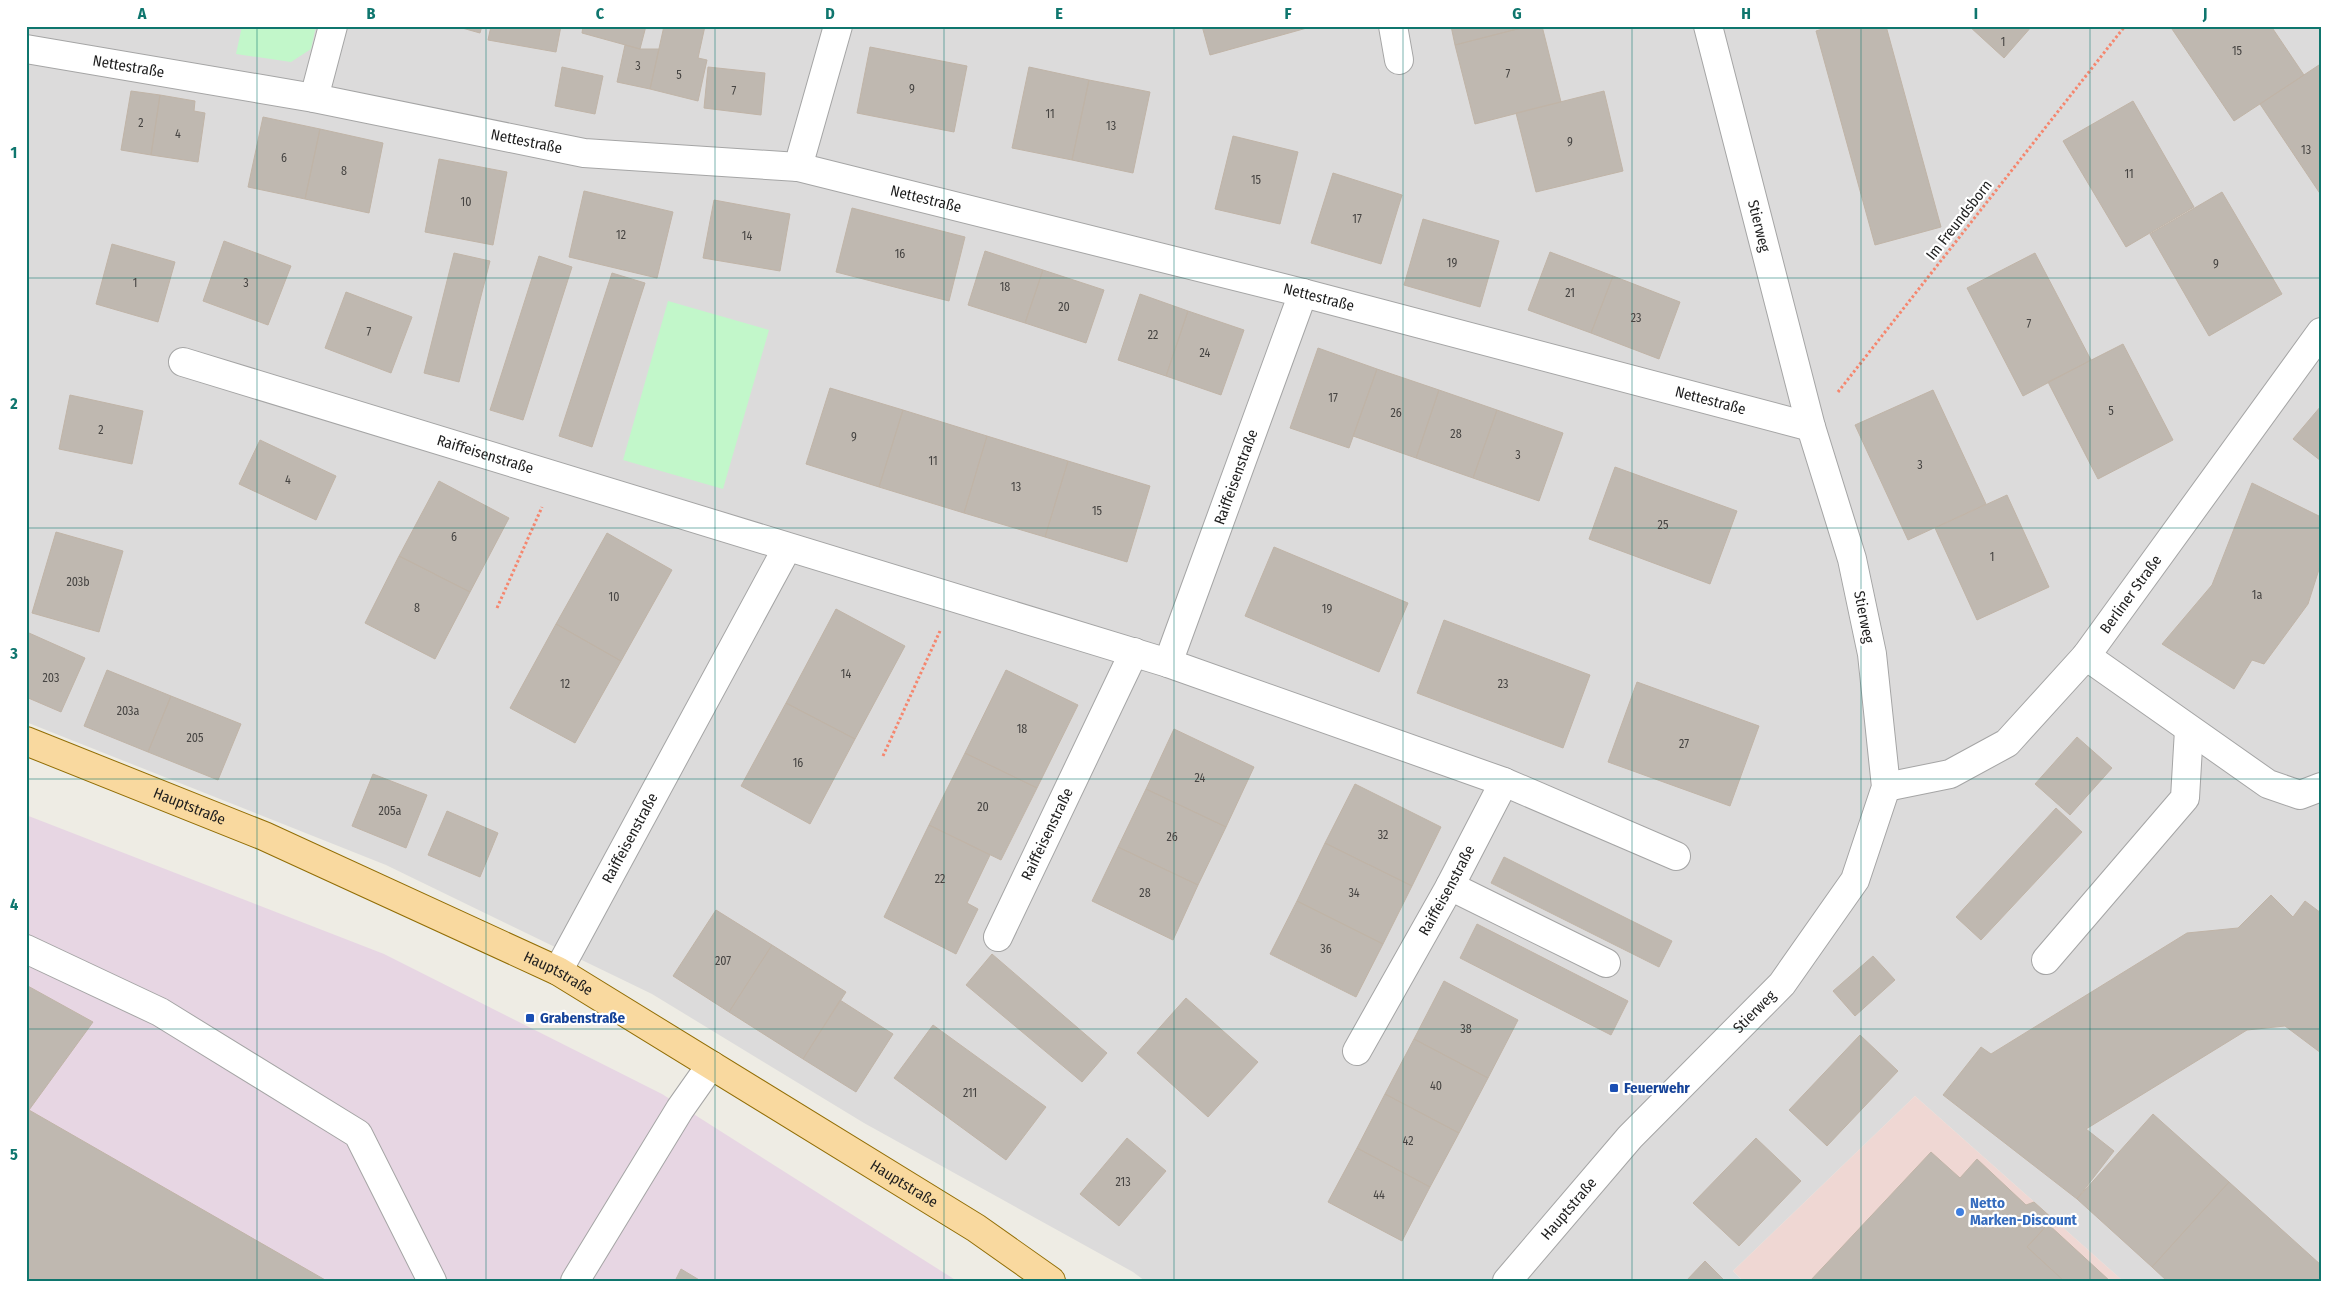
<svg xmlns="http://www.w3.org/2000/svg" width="2347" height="1307" font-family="'Fira Sans Condensed',sans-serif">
<rect width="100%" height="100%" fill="#eeece4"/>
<path fill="#dcdbdb" d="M26,26H2321V1281H2123L1915,1096L1733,1271L1743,1281H1145L1133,1272L864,1123L652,994L386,865L26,722Z"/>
<path fill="#efd7d3" d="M1915,1096L2123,1281H1743L1733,1271Z"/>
<path fill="#e7d6e3" d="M26,815L384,954L662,1094L957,1281H26Z"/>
<path fill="#c2f7ca" d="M242,26H316L311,49L291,62L236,54Z
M668,301L769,330L723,489L623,460Z"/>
<path fill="#bfb8b0" stroke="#c0b4a7" d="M455,26H482L480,33Z
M491,26H561L556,52L488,40Z
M583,26H646L640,49L582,33Z
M664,26H705L698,58L707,60L698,101L650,89Z
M1202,26H1314L1210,55Z
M1451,26H1529L1455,45Z
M1529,26H1542L1561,102L1475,124L1455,45Z
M1832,26H1886L1941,227L1875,245L1816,31Z
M1969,26H2032L2004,58Z
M2170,26H2271L2304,75L2234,121Z
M625,45L640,49H659L650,89L617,82Z
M870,47L967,66L954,132L857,113Z
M2319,65L2321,68V195L2260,104Z
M562,67L603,76L595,114L555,106Z
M708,67L765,73L761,115L704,108Z
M1029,67L1089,80L1072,160L1012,148Z
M1089,80L1150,92L1133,173L1072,160Z
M131,91L160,95L151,155L121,150Z
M1604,91L1623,171L1536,192L1516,113Z
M160,95L195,101L194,111L205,113L198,162L151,155Z
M2133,101L2194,207L2126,247L2063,141Z
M263,117L320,129L305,199L248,187Z
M320,129L383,143L369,213L305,199Z
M1233,136L1298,152L1280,224L1215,209Z
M439,159L507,172L493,245L425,232Z
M1333,173L1402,195L1381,264L1311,243Z
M584,191L673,212L657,278L569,257Z
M2222,192L2282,294L2209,336L2150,234Z
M714,200L790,214L780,271L703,258Z
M852,208L965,237L949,301L836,272Z
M1423,219L1499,241L1480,307L1404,285Z
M224,241L291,266L268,325L203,301Z
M112,244L175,262L158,322L96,304Z
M985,251L1043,270L1025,323L968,305Z
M1550,252L1613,276L1591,333L1528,310Z
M454,253L490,261L459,382L424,373Z
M2035,253L2091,360L2023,396L1967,288Z
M539,256L572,267L523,420L490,410Z
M1043,270L1104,290L1086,343L1025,323Z
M612,273L645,283L592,447L559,436Z
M1613,276L1680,302L1659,359L1591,333Z
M346,292L412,317L391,373L325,348Z
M1140,294L1188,311L1166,376L1118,360Z
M1188,311L1244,330L1221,395L1166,376Z
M2123,344L2173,440L2098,479L2048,382Z
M1318,348L1377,369L1349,448L1290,428Z
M1377,369L1439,390L1416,458L1353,436Z
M830,388L903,410L879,487L806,464Z
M1439,390L1497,410L1473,478L1416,458Z
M1933,390L1986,504L1908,540L1855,425Z
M70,395L143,411L132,464L59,449Z
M2321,406V461L2293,439Z
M903,410L987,436L964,513L879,487Z
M1497,410L1563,433L1539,501L1473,478Z
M987,436L1068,461L1045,537L964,513Z
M260,440L336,476L316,520L239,484Z
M1068,461L1150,486L1127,562L1045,537Z
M1615,467L1737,511L1710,584L1589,539Z
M439,481L509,518L470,592L399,556Z
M2252,483L2321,517V563L2308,604L2264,664L2252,660L2234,689L2162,644L2212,585Z
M2007,495L2049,587L1977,620L1935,528Z
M56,532L123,551L99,632L32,613Z
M607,533L672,570L621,661L556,624Z
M1274,547L1408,603L1379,672L1245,616Z
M399,556L470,592L435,659L365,623Z
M836,609L905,646L855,739L786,703Z
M1444,620L1590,675L1563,748L1417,693Z
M556,624L621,661L575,743L510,708Z
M29,633L85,658L61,712L26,697V638Z
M107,670L171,696L148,752L84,726Z
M1006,670L1078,705L1037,788L965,753Z
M1637,682L1759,726L1730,806L1608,762Z
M171,696L241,724L218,780L148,752Z
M786,703L855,739L810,824L741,786Z
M1174,729L1254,767L1226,827L1146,789Z
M2077,737L2112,768L2070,815L2035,784Z
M965,753L1037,788L1001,860L929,825Z
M373,774L427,795L406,848L352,826Z
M1355,784L1441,827L1412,886L1325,843Z
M1146,789L1226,827L1198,885L1118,847Z
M2056,808L2082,832L1981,940L1956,917Z
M447,811L498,833L480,877L428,855Z
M929,825L990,855L967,903L978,909L956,954L884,917Z
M1325,843L1412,886L1383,944L1297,901Z
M1118,847L1198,885L1173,940L1092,901Z
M1504,857L1672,941L1659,967L1491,883Z
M2271,895L2293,917L2305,901L2321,913V1053L2285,1026L2247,1030L2086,1129L2114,1151L2077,1199L1943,1095L1981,1047L1991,1054L2187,933L2238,928Z
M1297,901L1383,944L1356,997L1270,954Z
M716,910L772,945L729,1012L673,976Z
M1477,924L1628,1001L1611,1035L1460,958Z
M772,945L846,992L803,1059L729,1012Z
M992,954L1107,1053L1082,1082L966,985Z
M1873,956L1895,980L1855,1016L1833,991Z
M1444,981L1518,1020L1488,1078L1414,1039Z
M26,985L93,1022L29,1110L26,1109Z
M1186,998L1258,1062L1208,1117L1137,1053Z
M840,1000L893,1034L856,1092L803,1059Z
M933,1025L1046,1107L1006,1160L894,1078Z
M1860,1035L1898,1071L1827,1146L1789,1110Z
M1414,1039L1488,1078L1459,1133L1385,1094Z
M1385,1094L1459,1133L1430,1187L1357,1148Z
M26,1109L29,1110L327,1281H26Z
M2153,1114L2229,1182L2152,1267L2077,1199Z
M1127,1138L1166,1171L1119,1226L1080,1194Z
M1756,1138L1801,1181L1739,1246L1693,1203Z
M1357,1148L1430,1187L1402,1241L1328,1202Z
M1931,1152L1960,1178L1977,1159L2026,1205L2034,1202L2053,1219L2027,1247L2064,1281H1810Z
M2229,1182L2321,1265V1281H2167L2152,1267Z
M2048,1224L2110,1281H2064L2027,1247Z
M1705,1261L1725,1281H1686Z
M681,1269L701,1281H675Z"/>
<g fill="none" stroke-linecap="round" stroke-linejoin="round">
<defs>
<g id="minor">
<path d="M1393,26L1399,60"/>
<path id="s1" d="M26,49L314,98L584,153L798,167L1303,293L1811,427"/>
<path d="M314,98L333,26"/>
<path d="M798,167L838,26"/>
<path id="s2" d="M183,362L1168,663L1504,782L1676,856"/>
<path d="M2086,656L2268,784L2300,795L2321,787"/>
<path id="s3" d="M1168,663L1303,293"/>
<path id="s4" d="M1886,787L1950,774L2007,743L2086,656L2321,332"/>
<path d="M1450,886L1606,963"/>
<path id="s5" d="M998,937L1134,652"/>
<path d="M26,949L160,1012L358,1134L432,1281"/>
<path d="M2046,960L2185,798L2189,730"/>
<path id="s6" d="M558,971L787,548"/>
<path id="s7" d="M1357,1051L1450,886L1504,782"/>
<path d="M575,1281L680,1109L711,1065"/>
<path id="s8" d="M1507,1281L1630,1137L1782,984L1855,880L1886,787L1872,654L1852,559L1811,427L1708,26"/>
</g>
<g id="major">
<path id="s9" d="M26,741L264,836L558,971L976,1228L1051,1281"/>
</g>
</defs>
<use href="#minor" stroke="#a5a5a5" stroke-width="30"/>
<use href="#major" stroke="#926e05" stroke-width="30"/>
<path stroke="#f5866e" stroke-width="3" stroke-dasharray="2.5 2.5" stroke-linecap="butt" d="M1838,392L2125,26
M497,608L542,507
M883,756L940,631"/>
<use href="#minor" stroke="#fff" stroke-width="28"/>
<use href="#major" stroke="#f9d99f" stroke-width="28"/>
</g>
<path fill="none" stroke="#0f766e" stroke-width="1" stroke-opacity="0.55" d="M257,26V1281M486,26V1281M715,26V1281M944,26V1281M1174,26V1281M1403,26V1281M1632,26V1281M1861,26V1281M2090,26V1281M26,278H2321M26,528H2321M26,779H2321M26,1029H2321"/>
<g fill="#1a4fb4" stroke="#fff" stroke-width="2">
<rect x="525" y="1013" width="10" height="10" rx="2.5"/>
<rect x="1609" y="1083" width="10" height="10" rx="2.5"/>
</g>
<circle fill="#3f7fe0" stroke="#fff" stroke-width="2" cx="1960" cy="1212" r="5"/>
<g text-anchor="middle" stroke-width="4.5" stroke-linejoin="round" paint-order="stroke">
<g font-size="12" fill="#464442">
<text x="2003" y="46">1</text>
<text x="2237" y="55">15</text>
<text x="638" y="70">3</text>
<text x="1508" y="78">7</text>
<text x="679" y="79">5</text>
<text x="912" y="93">9</text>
<text x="734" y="95">7</text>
<text x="1050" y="118">11</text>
<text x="141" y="127">2</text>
<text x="1111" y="130">13</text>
<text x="178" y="138">4</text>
<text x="1570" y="146">9</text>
<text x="2306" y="154">13</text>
<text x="284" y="162">6</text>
<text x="344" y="175">8</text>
<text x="2129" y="178">11</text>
<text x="1256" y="184">15</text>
<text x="466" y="206">10</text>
<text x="1357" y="223">17</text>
<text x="621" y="239">12</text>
<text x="747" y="240">14</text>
<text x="900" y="258">16</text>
<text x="1452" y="267">19</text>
<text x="2216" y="268">9</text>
<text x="135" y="287">1</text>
<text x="246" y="287">3</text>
<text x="1005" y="291">18</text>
<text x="1570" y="297">21</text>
<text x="1064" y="311">20</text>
<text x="1636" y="322">23</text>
<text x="2029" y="328">7</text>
<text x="369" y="336">7</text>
<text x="1153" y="339">22</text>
<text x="1205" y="357">24</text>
<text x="1333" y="402">17</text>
<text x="2111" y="415">5</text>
<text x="1396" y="417">26</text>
<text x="101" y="434">2</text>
<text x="1456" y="438">28</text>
<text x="854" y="441">9</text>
<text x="1518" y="459">3</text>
<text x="933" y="465">11</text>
<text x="1920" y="469">3</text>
<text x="288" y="484">4</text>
<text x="1016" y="491">13</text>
<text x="1097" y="515">15</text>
<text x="1663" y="529">25</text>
<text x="454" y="541">6</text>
<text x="1992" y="561">1</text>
<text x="78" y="586">203b</text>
<text x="2257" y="599">1a</text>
<text x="614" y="601">10</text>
<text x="417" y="612">8</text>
<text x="1327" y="613">19</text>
<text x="846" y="678">14</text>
<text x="51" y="682">203</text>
<text x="565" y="688">12</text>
<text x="1503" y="688">23</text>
<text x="128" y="715">203a</text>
<text x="1022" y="733">18</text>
<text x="195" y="742">205</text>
<text x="1684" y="748">27</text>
<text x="798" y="767">16</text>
<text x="1200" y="782">24</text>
<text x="983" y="811">20</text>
<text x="390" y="815">205a</text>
<text x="1383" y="839">32</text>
<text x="1172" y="841">26</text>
<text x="940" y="883">22</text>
<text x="1145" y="897">28</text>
<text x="1354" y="897">34</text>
<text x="1326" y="953">36</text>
<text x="723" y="965">207</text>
<text x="1466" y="1033">38</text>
<text x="1436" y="1090">40</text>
<text x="970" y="1097">211</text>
<text x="1408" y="1145">42</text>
<text x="1123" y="1186">213</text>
<text x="1379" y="1199">44</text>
</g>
<g font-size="15" fill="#1e1e1e" stroke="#fff">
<text dy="5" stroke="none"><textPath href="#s1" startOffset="104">Nettestraße</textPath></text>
<text dy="5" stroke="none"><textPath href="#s1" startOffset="509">Nettestraße</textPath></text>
<text dy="5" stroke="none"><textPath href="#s1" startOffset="914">Nettestraße</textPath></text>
<text transform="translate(1959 220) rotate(-52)" y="5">Im Freundsborn</text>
<text transform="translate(1759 226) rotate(76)" y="5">Stierweg</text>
<text dy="5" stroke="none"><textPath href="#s1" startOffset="1319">Nettestraße</textPath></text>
<text dy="5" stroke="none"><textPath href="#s1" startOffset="1724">Nettestraße</textPath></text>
<text dy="5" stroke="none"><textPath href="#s2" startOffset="316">Raiffeisenstraße</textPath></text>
<text dy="5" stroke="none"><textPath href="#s3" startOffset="198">Raiffeisenstraße</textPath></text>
<text dy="5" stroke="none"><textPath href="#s4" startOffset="324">Berliner Straße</textPath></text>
<text transform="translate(1864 617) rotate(79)" y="5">Stierweg</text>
<text dy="5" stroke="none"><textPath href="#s9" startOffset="176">Hauptstraße</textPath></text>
<text dy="5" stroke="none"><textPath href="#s5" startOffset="114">Raiffeisenstraße</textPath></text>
<text dy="5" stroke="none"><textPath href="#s6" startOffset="151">Raiffeisenstraße</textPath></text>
<text dy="5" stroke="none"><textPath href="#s7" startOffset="184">Raiffeisenstraße</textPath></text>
<text dy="5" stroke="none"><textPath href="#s9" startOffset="581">Hauptstraße</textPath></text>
<text dy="5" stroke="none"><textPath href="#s8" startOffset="366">Stierweg</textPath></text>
<text dy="5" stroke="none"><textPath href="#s9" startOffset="986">Hauptstraße</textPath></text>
<text dy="5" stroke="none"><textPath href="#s8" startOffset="95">Hauptstraße</textPath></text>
</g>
<g font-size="15" font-weight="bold" fill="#164399" stroke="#fff" text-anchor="start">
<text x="540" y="1023">Grabenstraße</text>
<text x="1624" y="1093">Feuerwehr</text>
</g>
<g font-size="15" font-weight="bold" fill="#366cbe" stroke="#fff" text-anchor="start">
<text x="1970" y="1208">Netto<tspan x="1970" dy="17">Marken-Discount</tspan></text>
</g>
</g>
<rect width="2347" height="1307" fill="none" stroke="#ffffff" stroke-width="55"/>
<rect x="28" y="28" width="2292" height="1252" fill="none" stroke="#0f766e" stroke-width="2"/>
<g font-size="16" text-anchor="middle" font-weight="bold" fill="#0f766e">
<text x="142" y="19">A</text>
<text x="371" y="19">B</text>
<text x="600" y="19">C</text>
<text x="830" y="19">D</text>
<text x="1059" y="19">E</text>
<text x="1288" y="19">F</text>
<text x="1517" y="19">G</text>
<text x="1746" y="19">H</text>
<text x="1976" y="19">I</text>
<text x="2205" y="19">J</text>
<text x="14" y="158">1</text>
<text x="14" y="409">2</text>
<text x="14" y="659">3</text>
<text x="14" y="910">4</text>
<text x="14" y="1160">5</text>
</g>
</svg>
